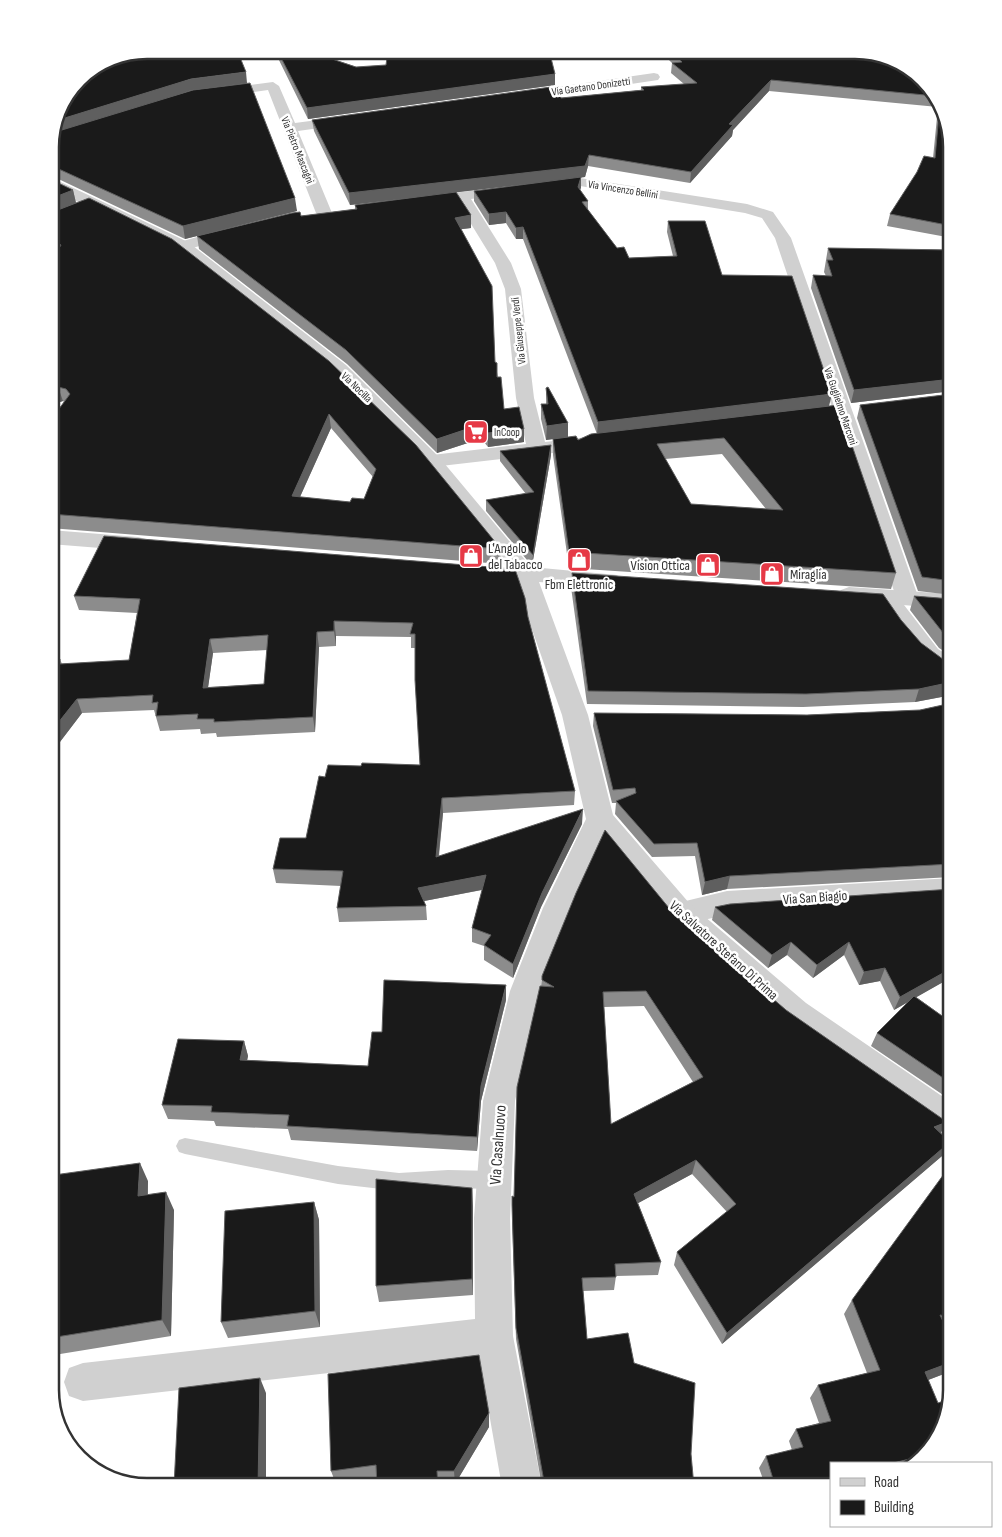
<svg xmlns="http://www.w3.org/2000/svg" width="1002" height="1537" font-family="'Sofia Sans Condensed',sans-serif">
<rect width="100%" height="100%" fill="#fff"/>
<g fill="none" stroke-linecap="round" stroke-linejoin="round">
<path fill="#d0d0d0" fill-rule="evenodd" d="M185,1138L338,1166L399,1173L448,1170L494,1171L500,1174L503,1180L500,1186L494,1189L448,1188L399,1191L338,1184L185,1154L179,1152L176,1146L179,1140Z"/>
<path fill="#d0d0d0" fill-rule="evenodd" d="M654,73L658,74L660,77L658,80L523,100L517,96L523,92Z
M273,82L279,86L295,123L348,116L355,120L348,124L298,131L332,213L329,216H319L316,213L268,90L218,97L212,93L218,89Z
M580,178L747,204L773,212L791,238L919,599L916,604L904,605L938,649L952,658V674C927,679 887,617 875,598L878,593L886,591L895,594L775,238L762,218L745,213L580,186L547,190L540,186L547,182Z
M508,186L513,187L515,190L513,193L471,199L511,263L521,289L534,398L545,442L588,437L595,439L598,443L595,447L588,449L432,467L425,465L422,461L425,457L432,455L526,444L516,398L505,289L495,263L457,201L423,205L416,201L423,197Z
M232,227L238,229L240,232L238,235L182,251L174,246L176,243Z
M600,809L610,812L614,819L573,908L540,991L515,1101L510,1218L513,1336L542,1487H502L479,1356L83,1401L69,1396L64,1382L69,1368L83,1363L475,1319L474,1218L483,1101L510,991L543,908L586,819L590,812Z
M952,878V900L727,915L679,925L669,921L664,913L669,905L727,891Z"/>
<path fill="#d0d0d0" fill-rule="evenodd" d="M50,177L188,242L346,365L439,457L531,567L617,575L621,580L617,585L609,587L539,582L588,715L613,815L690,904L806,1003L952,1103V1139L940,1134L782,1023L668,922L590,827L586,819L562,715L515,581L501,578L497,573L501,568L506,567L425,465L332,373L176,250L50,188Z
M50,530L138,537L146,539L149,544L146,549L138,551L50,544Z
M849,587L951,594L952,609L841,600L837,595L841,590Z"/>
</g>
<path fill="#8c8c8c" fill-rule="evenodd" d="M274,50H305L356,67L555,74V85L308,119Z
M659,50H861L909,67L942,104L952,147V238L887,226L890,214L933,158L938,107L769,91L733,130L732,136L690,183L588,166L585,177L456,192L471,215V228L461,229L495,362L498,377L504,409L524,442L488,447L484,442L479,443L477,440L437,453L347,364L199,249L197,236L301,216L355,209V205L425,196L350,205L314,131L312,120L561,98L641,90V87L684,84L671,73L672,63Z
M79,78L247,83L297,211L185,239L50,175V141ZM230,86L160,101L192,90Z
M581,177L580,190L588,201V210L617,248L629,258L673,256L667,232L668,221L722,275L829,406L896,573L891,589L569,568L553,455V439L546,440L541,419V404H546V388L568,437L578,440L597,434L523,239H516L506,223L489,225L474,201V191ZM722,454L766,509L691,504L665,459Z
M50,179L73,190L76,203L501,549V564L50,528V417H53L64,402L63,401L57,403L50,410L53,250L50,248ZM331,428L373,477L364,499L350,502L300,497Z
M828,248L952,250V391L851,403L811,288L813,275L826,276L824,272Z
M952,394V595L918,591L857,418L860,405Z
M551,445V455L532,566L486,511V500L526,494L500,461V451Z
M572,573L901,620L921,643L944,660L952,663V695L915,702L803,707L587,704L571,587Z
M74,596L528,617L575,791L574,805L443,813L439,856L582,824L541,907L513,978L484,960V946L472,942V928L482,890L424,901L426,906L427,920L339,922L337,908L341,886L276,883L273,869L306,838L325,777L361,766L420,765L415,648H411V637L336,636V646L319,647L315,732L217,737L216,733L201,734L200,729L160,731L154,710L82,713L50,755V659H60L62,664L129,660L137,613L79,610ZM267,650L264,684L208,687L213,653Z
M914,596L952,599V656L939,648L910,610Z
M952,703V877L727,889L702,895L695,856L652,857L615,814L616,803H612L593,726L594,713L807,715L920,710Z
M952,889V977L916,997L952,1023V1101L871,1046L877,1033L908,1002L894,1010L880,981L859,985L844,955L813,978L787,955L768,968L712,920L715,907Z
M669,908L720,956V953L786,1010L941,1133L950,1142L942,1156L722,1344L674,1265L677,1252L727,1212L692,1174L638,1203L661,1262L658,1275L616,1276L614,1290L583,1291L587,1339L634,1363L691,1454L694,1487H542L516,1339L512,1218V1196L514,1197L542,980ZM644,1006L693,1082L611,1124L604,1007Z
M506,1000L481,1101L477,1151L291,1140L288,1129L216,1126L214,1121L168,1119L162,1105L244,1041L248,1056L247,1060L368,1066L382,1032Z
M148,1181V1195L174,1210L171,1336L54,1355L50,1350V1230Z
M314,1202L319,1220L320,1327L228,1338L221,1322Z
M473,1206V1295L379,1302L376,1286Z
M952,1252L948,1255L952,1259V1333L948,1332L952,1341V1369L949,1372L928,1380L831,1487H753L755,1484L764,1482L759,1468L766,1456L792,1450L789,1441L796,1429L819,1423L810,1398L818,1385L867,1373L844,1314L852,1300Z
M266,1393V1487H174Z
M489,1413V1427L455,1484H438L439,1487H377L376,1479L336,1484L331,1471Z"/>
<path fill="#5f5f5f" d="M246,72L247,83L192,90L52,135L55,121L191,79Z
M555,74V85L308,119L307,108Z
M771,80L769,91L733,130L732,136L690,183L691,172L729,124Z
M589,155L588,166L585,177L350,205L349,193Z
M581,177V188L577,198L578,187Z
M73,190L76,203L50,213V199Z
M295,198L297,211L185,239L183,226Z
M506,212V223L489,225V214Z
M471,215V228L455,230V218Z
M523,227V239H516V228Z
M952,379V391L851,403L854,390Z
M58,387L63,401L57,403L50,410V412V392L53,389Z
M832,394L829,406L597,434L598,422Z
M329,414L331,428L294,510L292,496Z
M568,423V437L546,440L547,426Z
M476,426L477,440L437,453V439Z
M484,428V442L479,443V429Z
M524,429V442L488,447V433Z
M551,445V455L532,566L533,555Z
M50,540L52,546L50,550Z
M334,621L336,636V646L334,631Z
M317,632L319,647L315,732L313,717Z
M210,639L213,653L206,702L203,688Z
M952,682V695L915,702L919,689Z
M77,699L82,713L50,755V733Z
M442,798L443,813L437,871L436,857Z
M583,809L582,824L541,907L513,978V964L542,893Z
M486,875V889L419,902L418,888Z
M730,876L727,889L702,895L705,882Z
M791,942L787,955L768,968L772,955Z
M849,942L844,955L813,978L817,965Z
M885,968L880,981L859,985L864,972Z
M952,968V977L894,1010L900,997Z
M506,985V1000L481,1101L477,1151V1137L481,1086Z
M244,1041L248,1056L244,1075L240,1060Z
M947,1122L939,1136L934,1127Z
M950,1142L942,1156L722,1344L727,1333Z
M696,1160L692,1174L631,1207L634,1194Z
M140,1163L148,1181L147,1214L138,1196Z
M472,1188L473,1206V1295L472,1279Z
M166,1192L174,1210L171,1336L162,1320Z
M314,1202L319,1220L320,1327L315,1311Z
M952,1245V1252L934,1265L944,1250Z
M952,1362V1369L949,1372L915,1385L925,1372Z
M260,1378L266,1393V1487H258Z
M489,1413V1427L455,1484L454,1471Z
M922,1456L913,1463H893Z"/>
<path fill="#1a1a1a" stroke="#5f5f5f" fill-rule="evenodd" d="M147,50H237L246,72L191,79L55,121L58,110L79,78L110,57Z
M277,50H305L356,67L386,65L388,50H549L555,74L307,108Z
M670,50H861L909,67L935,96L771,80L729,124L733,125L691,172L589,155L585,166L349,193L312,120L558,86L561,98L644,90L641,87L697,83L672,63L682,62Z
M250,83L295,198L183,226L50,165V141L52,133L193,90Z
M940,102L942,104L952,147V226L890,214L917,172L924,156L935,158Z
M581,177L578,187L588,201L582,202L617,248L624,247L629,258L677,256L668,221H705L722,275L792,276L832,394L598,422L523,227L516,228L506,212L489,214L474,191Z
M50,179L73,190L50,199Z
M456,192L471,215L455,218L492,286L495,362L497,363V377H501L504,409L519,407L524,429L488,433L484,428L479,429L476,426L437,439L346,350L197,236L292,213L300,212L301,216L357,209L355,205Z
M89,198L172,239L329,361L416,445L501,549L50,514V417H53L70,394L66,389L58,387L53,389L50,392V250H58L61,245L50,238V213ZM329,414L376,469L364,499L352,498L350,502L292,496Z
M828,248L952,250V379L854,390L813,275L832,276L827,260H833Z
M548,387L568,423L547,426L541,404H548L546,388Z
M952,394V461H951L952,462V581L922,577L860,405Z
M838,405L896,573L569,552L553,439L576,436L578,440L591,434ZM724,438L783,510L691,504L657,444Z
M551,445L533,555L486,500L534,492L500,451Z
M104,536L515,569L525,598L528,617L575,791L442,798L436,857L583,809L542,893L513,964L484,945L491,935L472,928L486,875L418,888L426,906L337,908L343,871L273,869L280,838H306L319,776L325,777L328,765L361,766L362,763L420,765L415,680V634H410L413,623L334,621V631L317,632L313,717L214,722V719H197L198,714L156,716L158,702L152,703L153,695L77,699L50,733V659H60L59,664L129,660L140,599L74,596ZM268,635L264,684L203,688L210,639Z
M572,573L883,594L901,620L921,643L944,660L952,663V682L919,689L806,694L588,691Z
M914,596L952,599V639L944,634Z
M952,703V864L730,876L705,882L697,843L654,844L616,801L636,793L635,788L613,790L594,713L807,715L920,710Z
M605,830L669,908L704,938L721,958L720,953L786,1010L947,1122L934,1127L950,1142L727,1333L677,1252L736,1204L696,1160L634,1194L661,1262L615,1264L616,1277L582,1278L587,1339L628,1333L634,1363L695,1383L691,1454L694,1487H545L516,1328L512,1205V1196L514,1197L517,1087L540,986L554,987L542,980V976L576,893ZM646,991L703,1077L611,1124L603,992Z
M952,889V968L900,997L885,968L864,972L849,942L817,965L791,942L772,955L715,907L730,904Z
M384,980L506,985L481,1086L477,1137L287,1126L289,1115L211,1112L212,1106L162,1105L178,1039L244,1041L240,1060L368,1066L372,1032H382Z
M914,996L952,1023V1084L877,1033Z
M140,1163L138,1196L166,1192L162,1320L50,1338V1230L54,1175Z
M952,1163V1245L944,1250L952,1259V1317L940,1315L952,1341V1362L925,1372L938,1403L949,1399L936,1444L922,1456L893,1463H831V1487H756L755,1484L773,1479L766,1456L803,1447L796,1429L831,1421L818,1385L880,1370L852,1300Z
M376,1179L472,1188V1279L376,1286Z
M314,1202L315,1311L221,1322L225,1211Z
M479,1355L489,1413L454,1471H437L438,1487H377L376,1465L331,1471L328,1374Z
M260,1378L258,1487H205V1483L174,1486L179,1388Z"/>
<defs>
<symbol id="supermarket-square" viewBox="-11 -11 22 22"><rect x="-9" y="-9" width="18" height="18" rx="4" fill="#e63946" stroke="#fff"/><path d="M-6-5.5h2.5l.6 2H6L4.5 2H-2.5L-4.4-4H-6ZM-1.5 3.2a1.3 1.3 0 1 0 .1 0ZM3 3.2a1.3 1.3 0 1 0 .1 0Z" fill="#fff"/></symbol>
<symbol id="shop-square" viewBox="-11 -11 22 22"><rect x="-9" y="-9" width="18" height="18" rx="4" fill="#e63946" stroke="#fff"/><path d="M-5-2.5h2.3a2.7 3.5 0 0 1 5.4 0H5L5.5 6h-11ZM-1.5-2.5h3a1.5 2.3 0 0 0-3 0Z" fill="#fff"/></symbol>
</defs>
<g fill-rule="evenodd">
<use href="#supermarket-square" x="462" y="418" width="28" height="28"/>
<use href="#shop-square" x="457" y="542" width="28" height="28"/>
<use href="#shop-square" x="565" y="546" width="28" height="28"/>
<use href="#shop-square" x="694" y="551" width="28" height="28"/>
<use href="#shop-square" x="758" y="560" width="28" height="28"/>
</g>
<g text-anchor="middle" stroke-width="5" stroke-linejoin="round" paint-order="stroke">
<g font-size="11" fill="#333" stroke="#fff">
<text transform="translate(591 86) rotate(-8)" y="4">Via Gaetano Donizetti</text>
<text transform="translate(298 150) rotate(68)" y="4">Via Pietro Mascagni</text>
<text transform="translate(623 189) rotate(9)" y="4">Via Vincenzo Bellini</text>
<text transform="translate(518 331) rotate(-96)" y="4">Via Giuseppe Verdi</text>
<text transform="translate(357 387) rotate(44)" y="4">Via Nocilla</text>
<text transform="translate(841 406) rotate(71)" y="4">Via Guglielmo Marconi</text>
</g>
<g font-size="11" fill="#333" stroke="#fff" text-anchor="start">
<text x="494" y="436">InCoop</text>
</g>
<g font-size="14" fill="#333" stroke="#fff" text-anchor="start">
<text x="488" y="553">L'Angolo<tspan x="488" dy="16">del Tabacco</tspan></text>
<text x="690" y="570" text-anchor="end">Vision Ottica</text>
<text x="790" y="579">Miraglia</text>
<text x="579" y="589" text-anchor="middle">Fbm Elettronic</text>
</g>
<g font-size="14" fill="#333" stroke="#fff">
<text transform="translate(815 897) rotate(-4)" y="5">Via San Biagio</text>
<text transform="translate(724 950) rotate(42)" y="5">Via Salvatore Stefano Di Prima</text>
</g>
<g font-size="16" fill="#333" stroke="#fff">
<text transform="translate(497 1145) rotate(-86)" y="6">Via Casalnuovo</text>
</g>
</g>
<path d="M0 0H1002V1537H0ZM147 59H855A88 88 0 0 1 943 147V1390A88 88 0 0 1 855 1478H147A88 88 0 0 1 59 1390V147A88 88 0 0 1 147 59Z" fill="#fff" fill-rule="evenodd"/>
<path fill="none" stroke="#333" stroke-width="2.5" d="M147 59H855A88 88 0 0 1 943 147V1390A88 88 0 0 1 855 1478H147A88 88 0 0 1 59 1390V147A88 88 0 0 1 147 59Z"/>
<rect x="830" y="1462" width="162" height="65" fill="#ffffff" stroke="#adadad"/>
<rect x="840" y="1478" width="25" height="8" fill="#d0d0d0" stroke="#adadad"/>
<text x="874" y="1487" font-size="15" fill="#333333">Road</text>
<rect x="840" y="1500" width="25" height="15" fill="#1a1a1a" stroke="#adadad"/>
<text x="874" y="1512" font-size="15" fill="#333333">Building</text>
</svg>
